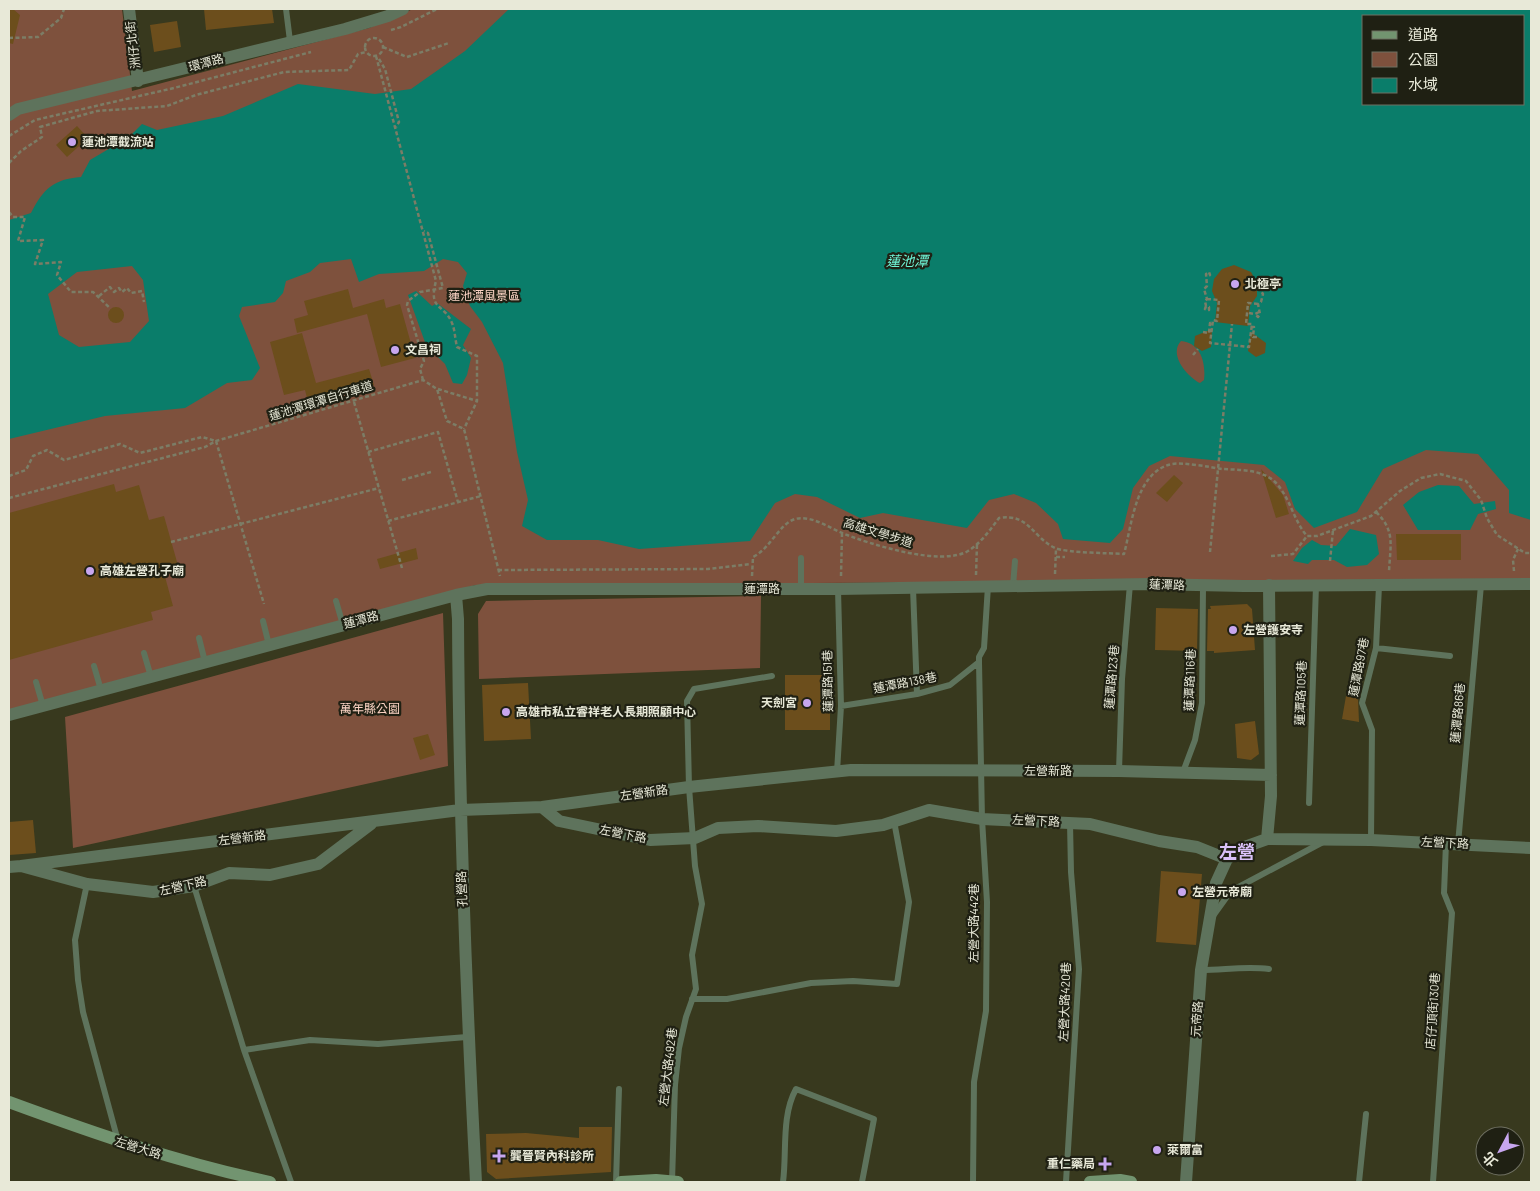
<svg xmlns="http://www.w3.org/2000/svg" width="1540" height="1191" font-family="Barlow,'Noto Sans TC',sans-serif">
<rect width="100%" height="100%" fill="#38391e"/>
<path fill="#7e513d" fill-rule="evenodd" d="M9,9H122L132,91L369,28L413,9H1531V579L476,585L9,711ZM1364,16H1524V104H1364Z
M761,596L760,668L479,679L478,614L486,601Z
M443,613L448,766L73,848L65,717Z"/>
<path fill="#0a7d6a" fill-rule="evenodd" d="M509,9H1531V520L1509,513V490L1478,454L1426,450L1383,469L1357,512L1314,528L1295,509L1285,482L1264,465L1170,456L1149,466L1133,488L1123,529L1110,543L1063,539L1058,524L1036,503L1014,494L989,500L967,528L883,513L860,518L817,497L795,494L775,503L750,541L639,549L598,540H547L522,526L528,500L517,452L503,363L482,322L470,306L463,286L467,273L458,262L443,259L424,271L379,274L359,282L351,259L320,263L310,272L286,281L283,293L275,302L242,307L239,316L260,368L252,380L227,383L185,408L105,416L9,439V220L31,213C43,189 54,179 81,177L90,160L129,137L142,124L157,130L223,116L298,84L375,94L411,89L465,51ZM1364,16H1524V104H1364ZM132,266L143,280L149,321L130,342L79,347L59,335L48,294L77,272ZM1181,341C1201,343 1206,363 1204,380L1200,383C1188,377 1168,355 1181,341Z
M416,291L432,306L437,303L471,329L463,345L471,358L467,375L462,384L453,383L445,364L426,345L408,295Z
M1438,485L1459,486L1474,504L1495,501L1496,509L1478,514L1470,530H1418L1403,505L1419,492Z
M1350,529L1376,535L1379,554L1367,565L1347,567L1334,560H1312L1308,564L1293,561L1302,548L1312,540L1321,545L1336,546Z"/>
<path fill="#6c4e1c" d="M9,9H13L20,15L13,44L9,43Z
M204,9H272L274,23L206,30Z
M177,21L181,47L154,52L150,25Z
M77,126L88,138L67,157L56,145Z
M1234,265L1251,272L1257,283V296L1250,306L1248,326L1215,322L1217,303L1212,291L1214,279L1222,269Z
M348,289L353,308L384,299L386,308L400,304L415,358L381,367L367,314L297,333L294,319L308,315L304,301Z
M108 315a8 8 0 1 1 16 0a8 8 0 1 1-16 0Z
M1212,329L1211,347L1202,351L1194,346L1195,336Z
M1251,332L1266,343L1265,353L1256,357L1248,351Z
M302,333L316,383L369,369L374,385L333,396L331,392L307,398L305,390L284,395L270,342Z
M1261,469L1283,495L1289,514L1276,518Z
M1174,475L1183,483L1167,502L1156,493Z
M114,484L116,492L139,485L149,520L164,516L179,569L164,573L173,606L151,612L153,620L9,660V513Z
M1396,534H1461V560H1397Z
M416,548L418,559L380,569L377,559Z
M1247,604L1252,609L1255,650L1214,653V651H1207L1208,609H1211L1210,606Z
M1156,608L1198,609L1197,651L1155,650Z
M785,675H830V730H785Z
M528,683L531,739L484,741L482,685Z
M1346,696L1358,698L1359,722L1342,719Z
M1255,721L1259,754L1251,760L1237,758L1235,724Z
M428,734L435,755L420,760L413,738Z
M33,820L36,853L9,855V822Z
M1161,871L1202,874L1196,945L1156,942Z
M579,1127H612L611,1172L496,1179L487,1172L486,1134L526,1133L579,1138Z"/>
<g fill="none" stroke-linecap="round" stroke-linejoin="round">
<path stroke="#7c7d66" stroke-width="2.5" stroke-dasharray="4 2.5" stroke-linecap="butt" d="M391,30L401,27L437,9
M365 47a9 9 0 1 1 18 0a9 9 0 1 1-18 0Z
M9,38L38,37L61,18L64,9
M383,47L407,57L449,43
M376,56L436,281C428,311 444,303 452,323C455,330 455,339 457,347L477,356V401L464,429
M379,59L385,69L399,122L396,127
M9,136L35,120L174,88L311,52
M9,163L21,151L42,137L40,127L97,111L167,106L196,95L284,72L349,70L358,54L366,52
M9,212L13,217H25L18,241L43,240L35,264L61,262L57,275L71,292H93L110,308
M99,296L110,287L114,292L119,288L122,292L127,288L131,293L142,291L144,302
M1207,299L1219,300L1217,321L1213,320L1210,343L1249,347L1252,324H1246L1248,303L1258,304
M1206,306L1205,309L1209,310V307L1206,306L1205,301L1207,299L1204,289L1207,286L1206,274L1209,272L1210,275L1207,277
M1259,312L1255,314L1258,317L1260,314L1258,304L1261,302L1263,294L1261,291L1265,280L1263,277L1260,280L1263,283
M1249,313L1255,314
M1251,327H1254L1253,337H1258
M1203,332L1209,333L1210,323H1212
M1193,355L1198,349
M423,380L420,369L424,361L407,305L408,301L420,292L443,288L428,233L424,231
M438,389L477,401
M354,402L402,568
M368,452L438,432L458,502
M9,476L26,470L33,456L47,450L64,460L120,444L140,453L202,437L216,441L264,604
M402,480L431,472
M9,498L205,447L216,441L423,380L437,389L447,421L464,429L500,576
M1376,512C1396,531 1390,546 1389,572
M388,521L481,496
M171,542L379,488
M1210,552L1232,324
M1271,556L1293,554L1307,536
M1056,557H1065
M1330,561L1333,530
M498,570L708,569L751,564
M1514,571L1513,560L1518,549
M1055,574L1056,549
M976,575L977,544
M752,576L753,557C770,549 779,524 795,519C811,515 828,527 842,533C869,544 941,567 968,551C981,543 990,530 999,518C1029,513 1032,537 1055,548C1067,553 1109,553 1124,554C1132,525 1135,472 1172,464C1184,462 1209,467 1222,469C1239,470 1260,469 1274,481C1290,496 1293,520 1307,536H1317L1371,516L1400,491L1421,478L1440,474L1466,481L1481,500L1487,518L1497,535L1525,553H1531
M841,576L842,533"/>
<path stroke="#5e735c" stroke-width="6" d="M286,9L290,41
M1013,586L1015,561
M801,588V558
M913,588L917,694
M336,601L343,625
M263,621L269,645
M199,638L205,662
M1376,648L1450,656
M144,653L151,677
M94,666L101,690
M36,682L43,706
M841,706L917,694L950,685L979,662V657L984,648L988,586
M1119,771L1122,679L1130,584
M837,772L841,706L838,589
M1183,772L1195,740L1202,703L1203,586
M1309,803L1316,585
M1371,840L1372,730L1362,703L1376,648L1379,586
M1458,844L1481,585
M87,884L75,940L78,980L83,1012L118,1141
M194,886L244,1050L291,1182
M1213,916L1231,891L1323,842
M1201,970C1224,970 1245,966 1269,969
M692,999H727L811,983L853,981L897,984L909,902L894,821
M244,1050L310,1040L378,1044L467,1037
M616,1182L619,1089
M672,1182L675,1085L679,1048L686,1017L696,989L692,955L702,904L695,866L689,787L687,701L694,689L772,676
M783,1182C787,1153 781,1116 796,1089L874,1119L862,1182
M973,1182L974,1082L986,1011L987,902L982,819L979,662
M1066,1182L1079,969L1071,872L1070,823
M1359,1182L1366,1114
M1433,1182L1452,913L1444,893L1446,843"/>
<path stroke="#5e735c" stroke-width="12" d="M129,9L138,81
M9,115L18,109L345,29L388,16L403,9
M456,595L458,619C459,807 466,994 476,1182
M9,715L456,595L487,589H838L1149,584L1244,586L1531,584
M542,807L559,821L650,840L695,838L718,828L758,826L836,831L883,825L929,810L982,819L1090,824L1159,841L1197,847L1227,859L1242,848L1267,839L1371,840L1531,848
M1267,839L1271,796L1269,585
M21,866L460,810L542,807L689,787L851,770L1119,771L1271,775
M9,867L21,866L87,884L153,892L194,886L229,873L270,875L318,864L371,824
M1186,1182L1201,970L1216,883L1227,859"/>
<path stroke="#729470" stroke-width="12" d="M9,1102C96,1134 180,1163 270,1182
M621,1182L656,1180L678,1182
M1090,1182L1120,1180L1131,1182"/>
</g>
<g fill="#c7a6ef" stroke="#1f2013" stroke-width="2">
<circle cx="72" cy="142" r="5"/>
<circle cx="1235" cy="284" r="5"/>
<circle cx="395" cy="350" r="5"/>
<circle cx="90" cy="571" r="5"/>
<circle cx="1233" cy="630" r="5"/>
<circle cx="807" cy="703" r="5"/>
<circle cx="506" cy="712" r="5"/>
<circle cx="1182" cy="892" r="5"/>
<circle cx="1157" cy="1150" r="5"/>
<path d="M496.5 1148.5h5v5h5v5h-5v5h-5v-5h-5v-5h5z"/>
<path d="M1102.5 1156.5h5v5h5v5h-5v5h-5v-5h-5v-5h5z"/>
</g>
<g text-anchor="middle" stroke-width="4.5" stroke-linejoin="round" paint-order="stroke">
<g font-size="12" fill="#e8e9d8" stroke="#1f2013">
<text transform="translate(133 45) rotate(-97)" y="4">洲仔北街</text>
<text transform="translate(206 63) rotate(-15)" y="4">環潭路</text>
<text transform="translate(321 401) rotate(-17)" y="4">蓮池潭環潭自行車道</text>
<text transform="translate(878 533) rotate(17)" y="4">高雄文學步道</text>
<text transform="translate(1167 585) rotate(2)" y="4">蓮潭路</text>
<text x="762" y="593">蓮潭路</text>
<text transform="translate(361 620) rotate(-15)" y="4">蓮潭路</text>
<text transform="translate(1359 667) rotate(-79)" y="4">蓮潭路97巷</text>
<text transform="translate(1112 677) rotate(-85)" y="4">蓮潭路123巷</text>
<text transform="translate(1190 680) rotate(-88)" y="4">蓮潭路116巷</text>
<text transform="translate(828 681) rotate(-91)" y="4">蓮潭路151巷</text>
<text transform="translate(905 683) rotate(-11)" y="4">蓮潭路138巷</text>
<text transform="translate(1301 693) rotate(-88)" y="4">蓮潭路105巷</text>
<text transform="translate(1458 713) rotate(-85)" y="4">蓮潭路86巷</text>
<text x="1048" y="775">左營新路</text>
<text transform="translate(644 793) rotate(-8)" y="4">左營新路</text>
<text transform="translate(1036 821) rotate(3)" y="4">左營下路</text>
<text transform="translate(623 834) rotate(11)" y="4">左營下路</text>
<text transform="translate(242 838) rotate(-7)" y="4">左營新路</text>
<text transform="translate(1445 843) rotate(3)" y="4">左營下路</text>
<text transform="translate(183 886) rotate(-13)" y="4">左營下路</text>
<text transform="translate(462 889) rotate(-92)" y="4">孔營路</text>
<text transform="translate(974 923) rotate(-90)" y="4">左營大路442巷</text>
<text transform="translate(1065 1002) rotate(-88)" y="4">左營大路420巷</text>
<text transform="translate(1433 1011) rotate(-86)" y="4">店仔頂街130巷</text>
<text transform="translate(1197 1019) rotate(-86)" y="4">元帝路</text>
<text transform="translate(668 1067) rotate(-83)" y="4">左營大路492巷</text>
<text transform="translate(138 1148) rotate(17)" y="4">左營大路</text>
</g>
<g font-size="12" font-weight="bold" fill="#e8e9d8" stroke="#1f2013" text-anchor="start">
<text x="82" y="146">蓮池潭截流站</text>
<text x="1245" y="288">北極亭</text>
<text x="405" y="354">文昌祠</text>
<text x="100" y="575">高雄左營孔子廟</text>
<text x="1243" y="634">左營護安寺</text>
<text x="797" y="707" text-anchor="end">天劍宮</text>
<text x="516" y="716">高雄市私立睿祥老人長期照顧中心</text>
<text x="1192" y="896">左營元帝廟</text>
<text x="1167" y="1154">萊爾富</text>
<text x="510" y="1160">龔晉賢內科診所</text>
<text x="1095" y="1168" text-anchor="end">重仁藥局</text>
</g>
<g font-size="12" fill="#fcd4c4" stroke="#1f2013">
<text x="484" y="300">蓮池潭風景區</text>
<text x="370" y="713">萬年縣公園</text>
</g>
<g font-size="14" font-style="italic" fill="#6ff5d7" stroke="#1f2013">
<text x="907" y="266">蓮池潭</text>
</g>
<g font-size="18" font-weight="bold" fill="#d9c1f8" stroke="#1f2013">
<text x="1237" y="858">左營</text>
</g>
</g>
<rect width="1540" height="1191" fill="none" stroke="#e8e9d8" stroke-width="20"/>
<rect x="1362" y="15" width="162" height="90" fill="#1f2013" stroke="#6f7062"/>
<rect x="1372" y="31" width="25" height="8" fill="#729470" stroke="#6f7062"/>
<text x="1408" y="40" font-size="15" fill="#e8e9d8">道路</text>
<rect x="1372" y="52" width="25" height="15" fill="#7e513d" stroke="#6f7062"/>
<text x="1408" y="65" font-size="15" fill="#e8e9d8">公園</text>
<rect x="1372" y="78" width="25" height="15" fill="#0a7d6a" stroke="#6f7062"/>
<text x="1408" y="90" font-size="15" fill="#e8e9d8">水域</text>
<g transform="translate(1500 1151) rotate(229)"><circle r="24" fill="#1f2013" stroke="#6f7062"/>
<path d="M0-4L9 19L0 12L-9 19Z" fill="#c7a6ef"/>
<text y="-8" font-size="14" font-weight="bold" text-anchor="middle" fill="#e8e9d8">北</text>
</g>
</svg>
